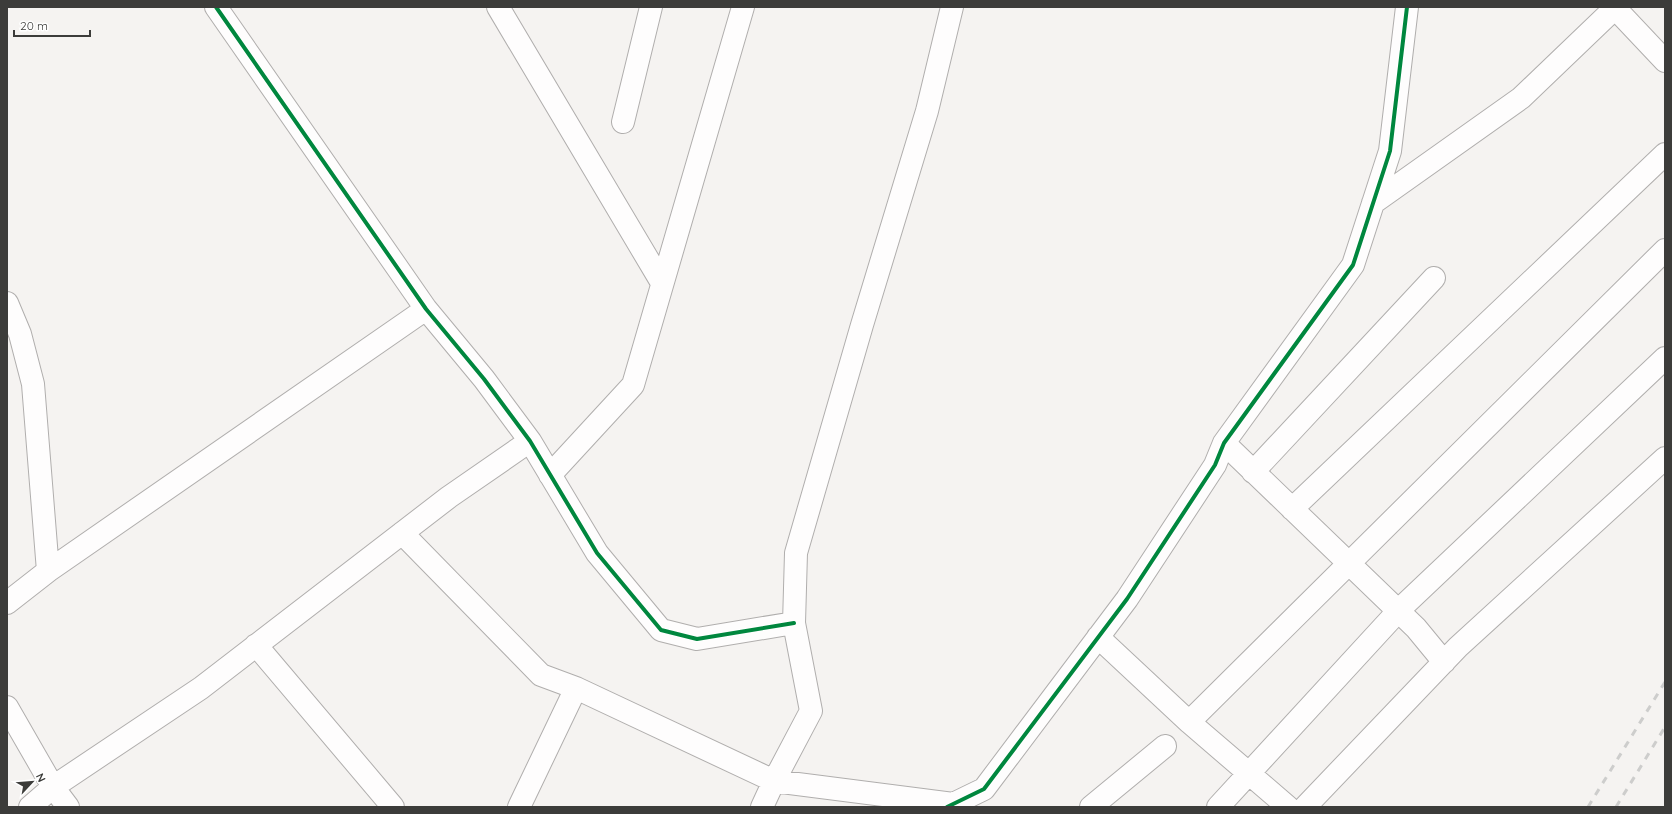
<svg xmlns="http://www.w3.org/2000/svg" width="1672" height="814" font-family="Quicksand,sans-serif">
<rect width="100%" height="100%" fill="#f5f3f1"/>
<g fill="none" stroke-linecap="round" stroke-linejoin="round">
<defs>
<path id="minor" d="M216,7L426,309L484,379L530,441L597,553L661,630L697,639L794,623
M498,7L662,283
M1614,7L1665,61
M623,122L651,7
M1373,203L1521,98L1616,7
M7,303L20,334L33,384L48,571L7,603
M1224,443L1416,628L1444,662
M1253,472L1434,278
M550,475L633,385L743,7
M1292,509L1665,154
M402,533L541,675L576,688
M48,571L426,309
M1098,637L1189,722L1288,807
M256,645L393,807
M7,707L53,787L68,807
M1189,722L1665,250
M30,807L53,787L201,688L449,497L530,441
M519,807L576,688L774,781L961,805
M762,807L774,781L811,711L794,623L796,553L862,325L927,111L952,7
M947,807L984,789L1127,599L1215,465L1224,443L1353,265L1390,151L1407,7
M1091,807L1165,746
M1218,807L1401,608L1665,358
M1305,807L1458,647L1665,458"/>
</defs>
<use href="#minor" stroke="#b0aead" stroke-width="24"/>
<use href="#minor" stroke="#fefdfd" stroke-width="22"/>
<path stroke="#cdcdcc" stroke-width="3" stroke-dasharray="7 7" stroke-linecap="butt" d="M1588,807L1665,682
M1616,807L1665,727"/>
<defs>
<path id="cycleway" d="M216,7L426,309L484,379L530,441L597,553L661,630L697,639L794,623
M947,807L984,789L1127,599L1215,465L1224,443L1353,265L1390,151L1407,7"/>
</defs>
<use href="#cycleway" stroke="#fff" stroke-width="6"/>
<use href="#cycleway" stroke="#00873e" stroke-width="4"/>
</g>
<rect width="1672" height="814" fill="none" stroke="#3c3c3a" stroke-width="16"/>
<g transform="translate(32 782) rotate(64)" stroke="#ffffff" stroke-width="3" paint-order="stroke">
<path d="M0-3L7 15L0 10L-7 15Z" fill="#3c3c3a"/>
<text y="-6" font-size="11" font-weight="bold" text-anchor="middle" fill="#3c3c3a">N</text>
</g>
<path d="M14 30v6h76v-6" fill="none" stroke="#3c3c3a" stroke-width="2"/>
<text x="20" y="30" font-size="12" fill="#3c3c3a" stroke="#ffffff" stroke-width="3" paint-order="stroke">20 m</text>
</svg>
